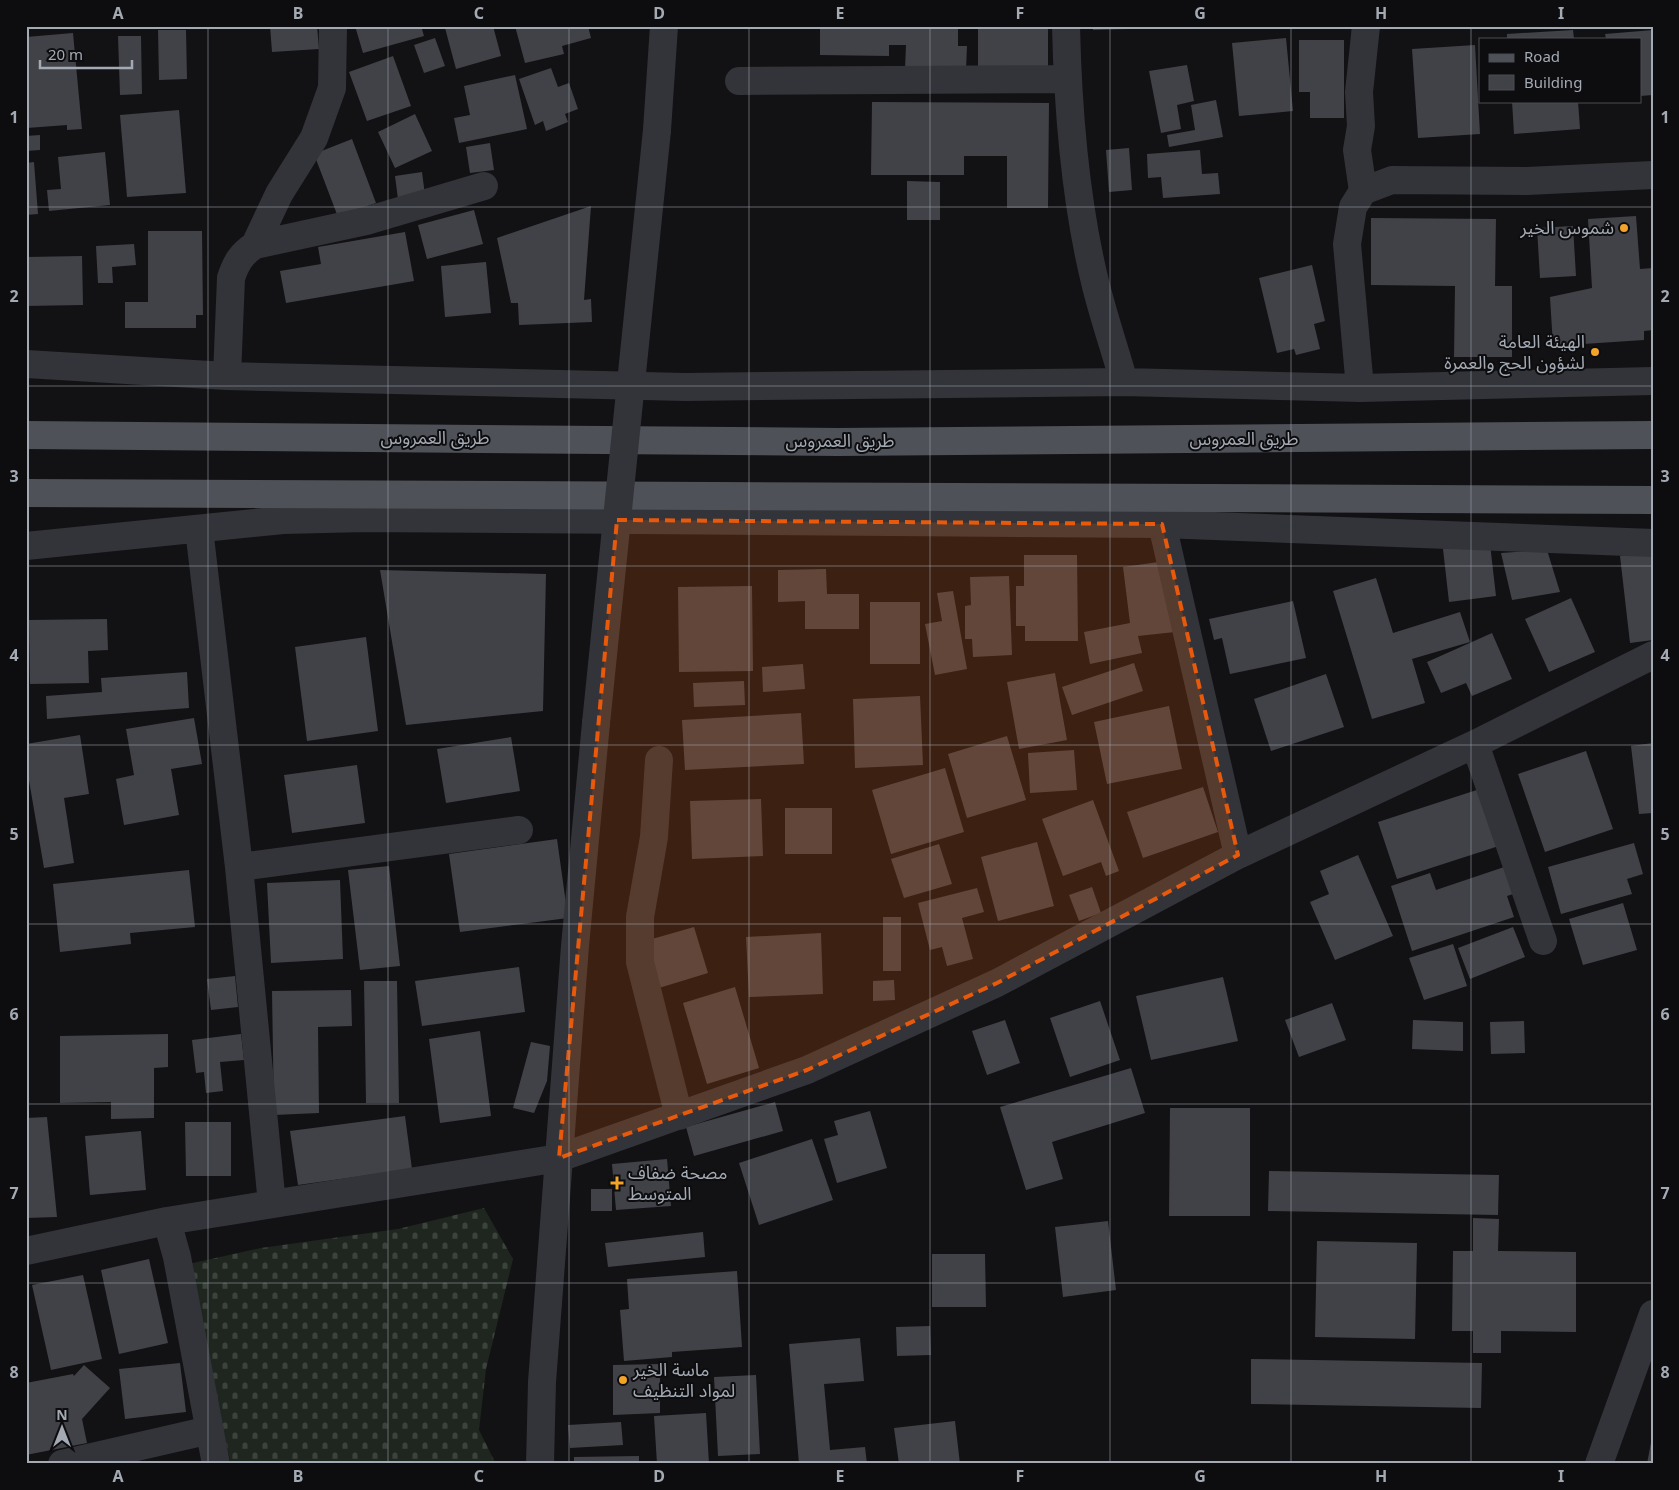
<svg xmlns="http://www.w3.org/2000/svg" width="1679" height="1490" font-family="'Noto Sans','Noto Sans Arabic',sans-serif">
<defs>
<pattern id="cemetery-stones" width="16" height="16" patternUnits="userSpaceOnUse" patternTransform="scale(1.25)"><rect width="16" height="16" fill="#1e261f"/><path d="M2 7V4a2 2 0 0 1 4 0v3zM10 15v-3a2 2 0 0 1 4 0v3z" fill="#3c433d"/></pattern>
</defs>
<rect width="100%" height="100%" fill="#121214"/>
<path fill="url(#cemetery-stones)" d="M484,1208L513,1259L486,1369L479,1430L496,1464H231L184,1265L261,1248L398,1229Z"/>
<path fill="#414247" d="M270,26H317L319,49L272,52Z
M355,26H421L424,36L363,53Z
M451,26H493L501,56L456,69L445,28Z
M515,26H588L591,38L562,46L564,54L525,63Z
M820,26H958V46H967L966,70L905,69L906,45H889V56L820,55Z
M978,26H1048V66L978,67Z
M1093,26H1164V28L1093,30Z
M158,30H186L187,79L159,80Z
M1573,30L1574,39H1507V34Z
M1653,30V95L1640,96V39H1606L1605,34Z
M73,33L82,129L67,130V125L27,128L26,37Z
M118,36H141L142,94L120,95Z
M435,38L445,66L424,73L414,45Z
M1286,38L1293,111L1239,116L1232,43Z
M1299,40H1344V118H1310V92H1299Z
M1475,45L1480,134L1418,138L1412,49Z
M393,56L411,106L367,121L349,72Z
M1187,65L1194,101L1177,105L1181,129L1161,133L1149,71Z
M551,68L558,87L569,83L578,109L565,114L568,122L546,131L543,121L535,125L519,79Z
M515,75L527,129L459,143L454,118L470,115L464,86Z
M1216,100L1223,137L1169,147L1167,135L1195,130L1191,105Z
M1512,101H1578L1580,129L1514,134Z
M872,102L1049,103L1048,208H1007V156H964V175H871Z
M179,110L186,193L127,197L120,115Z
M415,114L432,151L395,168L378,132Z
M40,135V150L26,151V136Z
M352,139L376,203L338,217L314,154Z
M490,143L494,170L470,173L466,147Z
M1129,148L1132,190L1109,192L1106,150Z
M1200,150L1202,174L1218,173L1220,194L1163,198L1161,177L1148,178L1147,154Z
M105,152L110,205L49,211L47,190L61,189L58,157Z
M34,162L38,214L26,215V163Z
M422,172L426,203L399,207L395,176Z
M907,181L940,182V220H907Z
M591,206L584,300L591,299L592,322L519,325L518,303H511L497,238Z
M474,210L483,244L427,259L418,225Z
M1636,216L1640,269L1653,268V330L1644,331V340L1553,346L1550,297L1592,288L1588,219Z
M1371,218L1496,219L1495,286H1512V357H1454L1455,286L1371,285Z
M1573,226L1576,276L1540,278L1537,228Z
M148,231H202L203,315H196V328H125V302H148Z
M405,232L414,281L286,303L280,271L321,264L318,247Z
M134,244L136,265L112,267L113,283H98L96,246Z
M82,256L83,305L26,306V257Z
M486,262L491,313L445,317L441,266Z
M1312,265L1325,321L1314,324L1320,349L1296,355L1294,349L1277,353L1259,278Z
M1490,544L1496,596L1449,602L1443,549Z
M1547,550L1560,592L1512,600L1501,553Z
M1653,552V640L1630,643L1620,556Z
M1024,555H1077L1078,641H1025V626H1016V586H1024Z
M1166,561L1175,632L1138,636L1142,653L1090,664L1084,632L1130,623L1123,567Z
M826,569L827,594H859V629H805V601L778,602V570Z
M380,570L546,574L543,711L406,725Z
M1009,576L1012,655L973,657L972,639H965V606L971,605L970,577Z
M1376,578L1393,633L1460,612L1470,642L1412,659L1425,703L1372,719L1333,591Z
M752,586L753,671L679,672L678,587Z
M953,591L967,669L935,675L925,624L942,621L937,593Z
M1571,598L1595,652L1549,672L1525,619Z
M1293,601L1306,658L1230,674L1222,638L1214,640L1209,619Z
M870,602H920V664H870Z
M107,619L108,650L88,651L89,683L30,684L29,620Z
M1492,633L1512,679L1472,696L1466,683L1441,693L1427,662Z
M366,637L378,731L307,741L295,647Z
M1134,663L1143,691L1072,715L1062,687Z
M803,664L805,689L763,692L762,667Z
M187,672L189,708L47,719L46,696L102,692L101,678Z
M1055,673L1067,740L1019,749L1007,682Z
M1326,674L1344,727L1271,751L1254,699Z
M744,681L745,705L694,707L693,683Z
M920,696L923,765L855,768L853,699Z
M1169,706L1182,769L1107,784L1094,722Z
M801,713L804,764L685,770L682,720Z
M194,718L202,764L171,769L179,815L124,825L116,779L134,775L126,729Z
M80,735L89,794L64,798L74,863L44,868L26,763V744Z
M1007,736L1026,800L967,818L948,754Z
M511,737L520,791L446,803L437,749Z
M1653,743V813L1639,814L1631,746Z
M1074,750L1077,790L1030,793L1028,753Z
M1586,751L1613,829L1545,852L1518,774Z
M357,765L365,823L292,833L284,775Z
M945,768L964,832L891,854L872,790Z
M1203,787L1218,832L1143,858L1127,812Z
M1486,787L1505,844L1397,879L1378,822Z
M761,799L763,856L692,859L690,801Z
M1093,800L1119,871L1106,876L1101,862L1063,876L1042,819Z
M785,808H832V854H785Z
M557,839L568,918L460,932L449,854Z
M1037,842L1054,906L998,921L981,857Z
M1634,843L1643,874L1627,879L1632,894L1561,914L1548,867Z
M939,844L952,884L904,898L891,859Z
M1358,855L1393,936L1335,960L1310,902L1329,894L1320,871Z
M1513,864L1522,891L1507,896L1514,917L1412,951L1391,886L1430,873L1436,890Z
M389,866L400,966L360,970L348,870Z
M189,870L195,927L130,933L131,944L60,952L53,884Z
M340,880L343,959L271,963L267,883Z
M1092,887L1101,913L1079,921L1069,895Z
M977,888L984,912L962,918L973,959L947,966L942,947L930,950L918,903Z
M1623,903L1637,950L1583,965L1569,919Z
M883,917H901V971H883Z
M694,927L708,973L659,988L645,941Z
M1513,927L1525,957L1470,979L1458,948Z
M821,933L823,994L749,997L746,937Z
M1453,944L1467,986L1424,1000L1409,958Z
M519,967L525,1012L422,1026L415,981Z
M235,976L238,1007L211,1010L207,979Z
M1223,977L1238,1041L1151,1060L1136,996Z
M894,980L895,1000L873,1001V981Z
M364,981H397L399,1103H366Z
M735,987L759,1068L707,1084L683,1003Z
M351,990L352,1026L318,1027L319,1113L274,1115L272,991Z
M1100,1001L1120,1060L1070,1077L1050,1018Z
M1332,1003L1346,1040L1299,1057L1285,1020Z
M1005,1020L1020,1063L987,1075L972,1031Z
M1413,1020L1463,1022V1051L1412,1049Z
M1524,1021L1525,1053L1491,1054L1490,1022Z
M480,1031L491,1116L440,1123L429,1039Z
M168,1034V1067L154,1068V1118L111,1119V1102L60,1103V1036Z
M241,1034L244,1060L220,1062L223,1091L206,1093L204,1072L196,1073L192,1040Z
M531,1042L550,1046L547,1081L534,1113L513,1108Z
M1131,1068L1145,1113L1052,1142L1063,1179L1026,1190L1000,1107Z
M775,1102L783,1131L694,1156L686,1127Z
M1170,1108H1250V1216H1169Z
M870,1111L887,1168L837,1183L824,1139L838,1135L834,1121Z
M405,1116L412,1169L298,1185L290,1131Z
M47,1117L57,1217L26,1218V1118Z
M185,1122H231V1176H186Z
M141,1131L146,1190L90,1195L85,1136Z
M812,1139L833,1200L759,1225L739,1163Z
M667,1159L671,1206L616,1210L612,1164Z
M1269,1171L1499,1175L1498,1215L1268,1211Z
M591,1189H612V1211H591Z
M1473,1218L1499,1219L1498,1251L1576,1252V1332L1501,1331V1353H1473V1331H1452L1453,1251H1473Z
M1108,1221L1116,1290L1063,1297L1055,1227Z
M703,1232L705,1257L608,1267L605,1243Z
M1317,1241L1417,1243L1415,1339L1315,1337Z
M932,1254H985L986,1307H932Z
M149,1259L168,1343L119,1354L101,1270Z
M737,1271L742,1347L672,1352V1357L624,1361L620,1310L629,1309L627,1279Z
M83,1275L102,1359L51,1370L32,1285Z
M930,1326L931,1355L897,1356L896,1327Z
M860,1338L864,1381L824,1384L830,1450L865,1447L867,1464H799L789,1344Z
M1251,1359L1482,1363L1481,1408L1251,1404Z
M180,1363L186,1412L125,1419L119,1369Z
M660,1364V1413L613,1415V1365Z
M84,1365L110,1388L82,1419L87,1443L26,1455V1383L73,1374L74,1376Z
M756,1375L760,1454L718,1456L714,1377Z
M706,1413L709,1464H657L654,1416Z
M955,1421L960,1464H899L894,1428Z
M621,1422L623,1445L570,1448L568,1425Z
M1652,1437L1653,1464H1647Z
M639,1456V1464H574V1457Z"/>
<g fill="none" stroke-linecap="round" stroke-linejoin="round">
<path stroke="#333439" stroke-width="28" d="M1066,26C1068,113 1075,202 1096,286C1104,318 1115,350 1124,382
M1366,26L1359,92L1361,126L1357,150L1363,191L1392,180L1527,181L1653,175
M739,81L1067,79
M657,130L664,26
M255,245L279,194L314,138L332,88L333,26
M26,364L227,376L685,387L1124,382L1360,388L1653,381
M227,376L231,278C236,263 241,254 255,245L366,221L484,186
M1360,388L1347,244L1353,207L1363,191
M1162,524L1238,855
M199,529L239,867L272,1204
M26,546L283,520L365,518L1162,524L1653,543
M1475,744L1543,941
M659,760L654,837L640,917V962L679,1116
M239,867L519,830
M167,1221L177,1257L216,1464
M26,1251L167,1221L559,1158L807,1070L997,983L1238,855L1475,744L1653,655
M62,1464L210,1430
M540,1464L542,1382L575,946L596,723
M1599,1464L1653,1314"/>
<path stroke="#4f5158" stroke-width="28" d="M26,435L838,442L1653,435
M26,493L1653,500"/>
<path stroke="#333439" stroke-width="28" d="M596,723L657,130"/>
</g>
<path fill="#e8590c" fill-opacity="0.2" stroke="#e8590c" stroke-width="4" stroke-dasharray="10 6" stroke-linejoin="round" d="M617,520L1162,524L1238,855L997,983L807,1070L559,1158Z"/>
<path fill="none" stroke="#a3aab4" stroke-width="1" stroke-opacity="0.55" d="M208,26V1464M388,26V1464M569,26V1464M749,26V1464M930,26V1464M1110,26V1464M1291,26V1464M1471,26V1464M26,207H1653M26,386H1653M26,566H1653M26,745H1653M26,924H1653M26,1104H1653M26,1283H1653"/>
<g fill="#f4a329" stroke="#0d0d0f" stroke-width="2">
<circle cx="1624" cy="228" r="5"/>
<circle cx="1595" cy="352" r="5"/>
<path d="M614.5 1175.5h5v5h5v5h-5v5h-5v-5h-5v-5h5z"/>
<circle cx="623" cy="1380" r="5"/>
</g>
<g text-anchor="middle" stroke-width="4" stroke-linejoin="round" paint-order="stroke">
<g font-size="18" fill="#a3aab4" stroke="#0d0d0f" text-anchor="end">
<text x="1614" y="234">شموس الخير</text>
<text x="1585" y="348">الهيئة العامة<tspan x="1585" dy="21">لشؤون الحج والعمرة</tspan></text>
<text x="628" y="1179" text-anchor="start">مصحة ضفاف<tspan x="628" dy="21">المتوسط</tspan></text>
<text x="633" y="1376" text-anchor="start">ماسة الخير<tspan x="633" dy="21">لمواد التنظيف</tspan></text>
</g>
<g font-size="18" fill="#a3aab4" stroke="#0d0d0f">
<text x="435" y="444">طريق العمروس</text>
<text x="1244" y="445">طريق العمروس</text>
<text x="840" y="447">طريق العمروس</text>
</g>
</g>
<rect width="1679" height="1490" fill="none" stroke="#0d0d0f" stroke-width="55"/>
<rect x="1479" y="38" width="162" height="65" fill="#0d0d0f" stroke="#494c51"/>
<rect x="1489" y="54" width="25" height="8" fill="#4f5158" stroke="#494c51"/>
<text x="1524" y="62" font-size="15" fill="#a3aab4">Road</text>
<rect x="1489" y="75" width="25" height="15" fill="#414247" stroke="#494c51"/>
<text x="1524" y="88" font-size="15" fill="#a3aab4">Building</text>
<g transform="translate(62 1428)" stroke="#0d0d0f" stroke-width="4" paint-order="stroke">
<path d="M0-4L9 19L0 12L-9 19Z" fill="#a3aab4"/>
<text y="-8" font-size="14" font-weight="bold" text-anchor="middle" fill="#a3aab4">N</text>
</g>
<path d="M40 60v8h92v-8" fill="none" stroke="#a3aab4" stroke-width="2.5"/>
<text x="48" y="60" font-size="15" fill="#a3aab4" stroke="#0d0d0f" stroke-width="4" paint-order="stroke">20 m</text>
<rect x="28" y="28" width="1624" height="1434" fill="none" stroke="#a3aab4" stroke-width="2"/>
<g font-size="16" text-anchor="middle" font-weight="bold" fill="#a3aab4">
<text x="118" y="19">A</text>
<text x="298" y="19">B</text>
<text x="479" y="19">C</text>
<text x="659" y="19">D</text>
<text x="840" y="19">E</text>
<text x="1020" y="19">F</text>
<text x="1200" y="19">G</text>
<text x="1381" y="19">H</text>
<text x="1561" y="19">I</text>
<text x="14" y="123">1</text>
<text x="1665" y="123">1</text>
<text x="14" y="302">2</text>
<text x="1665" y="302">2</text>
<text x="14" y="482">3</text>
<text x="1665" y="482">3</text>
<text x="14" y="661">4</text>
<text x="1665" y="661">4</text>
<text x="14" y="840">5</text>
<text x="1665" y="840">5</text>
<text x="14" y="1020">6</text>
<text x="1665" y="1020">6</text>
<text x="14" y="1199">7</text>
<text x="1665" y="1199">7</text>
<text x="14" y="1378">8</text>
<text x="1665" y="1378">8</text>
<text x="118" y="1482">A</text>
<text x="298" y="1482">B</text>
<text x="479" y="1482">C</text>
<text x="659" y="1482">D</text>
<text x="840" y="1482">E</text>
<text x="1020" y="1482">F</text>
<text x="1200" y="1482">G</text>
<text x="1381" y="1482">H</text>
<text x="1561" y="1482">I</text>
</g>
</svg>
